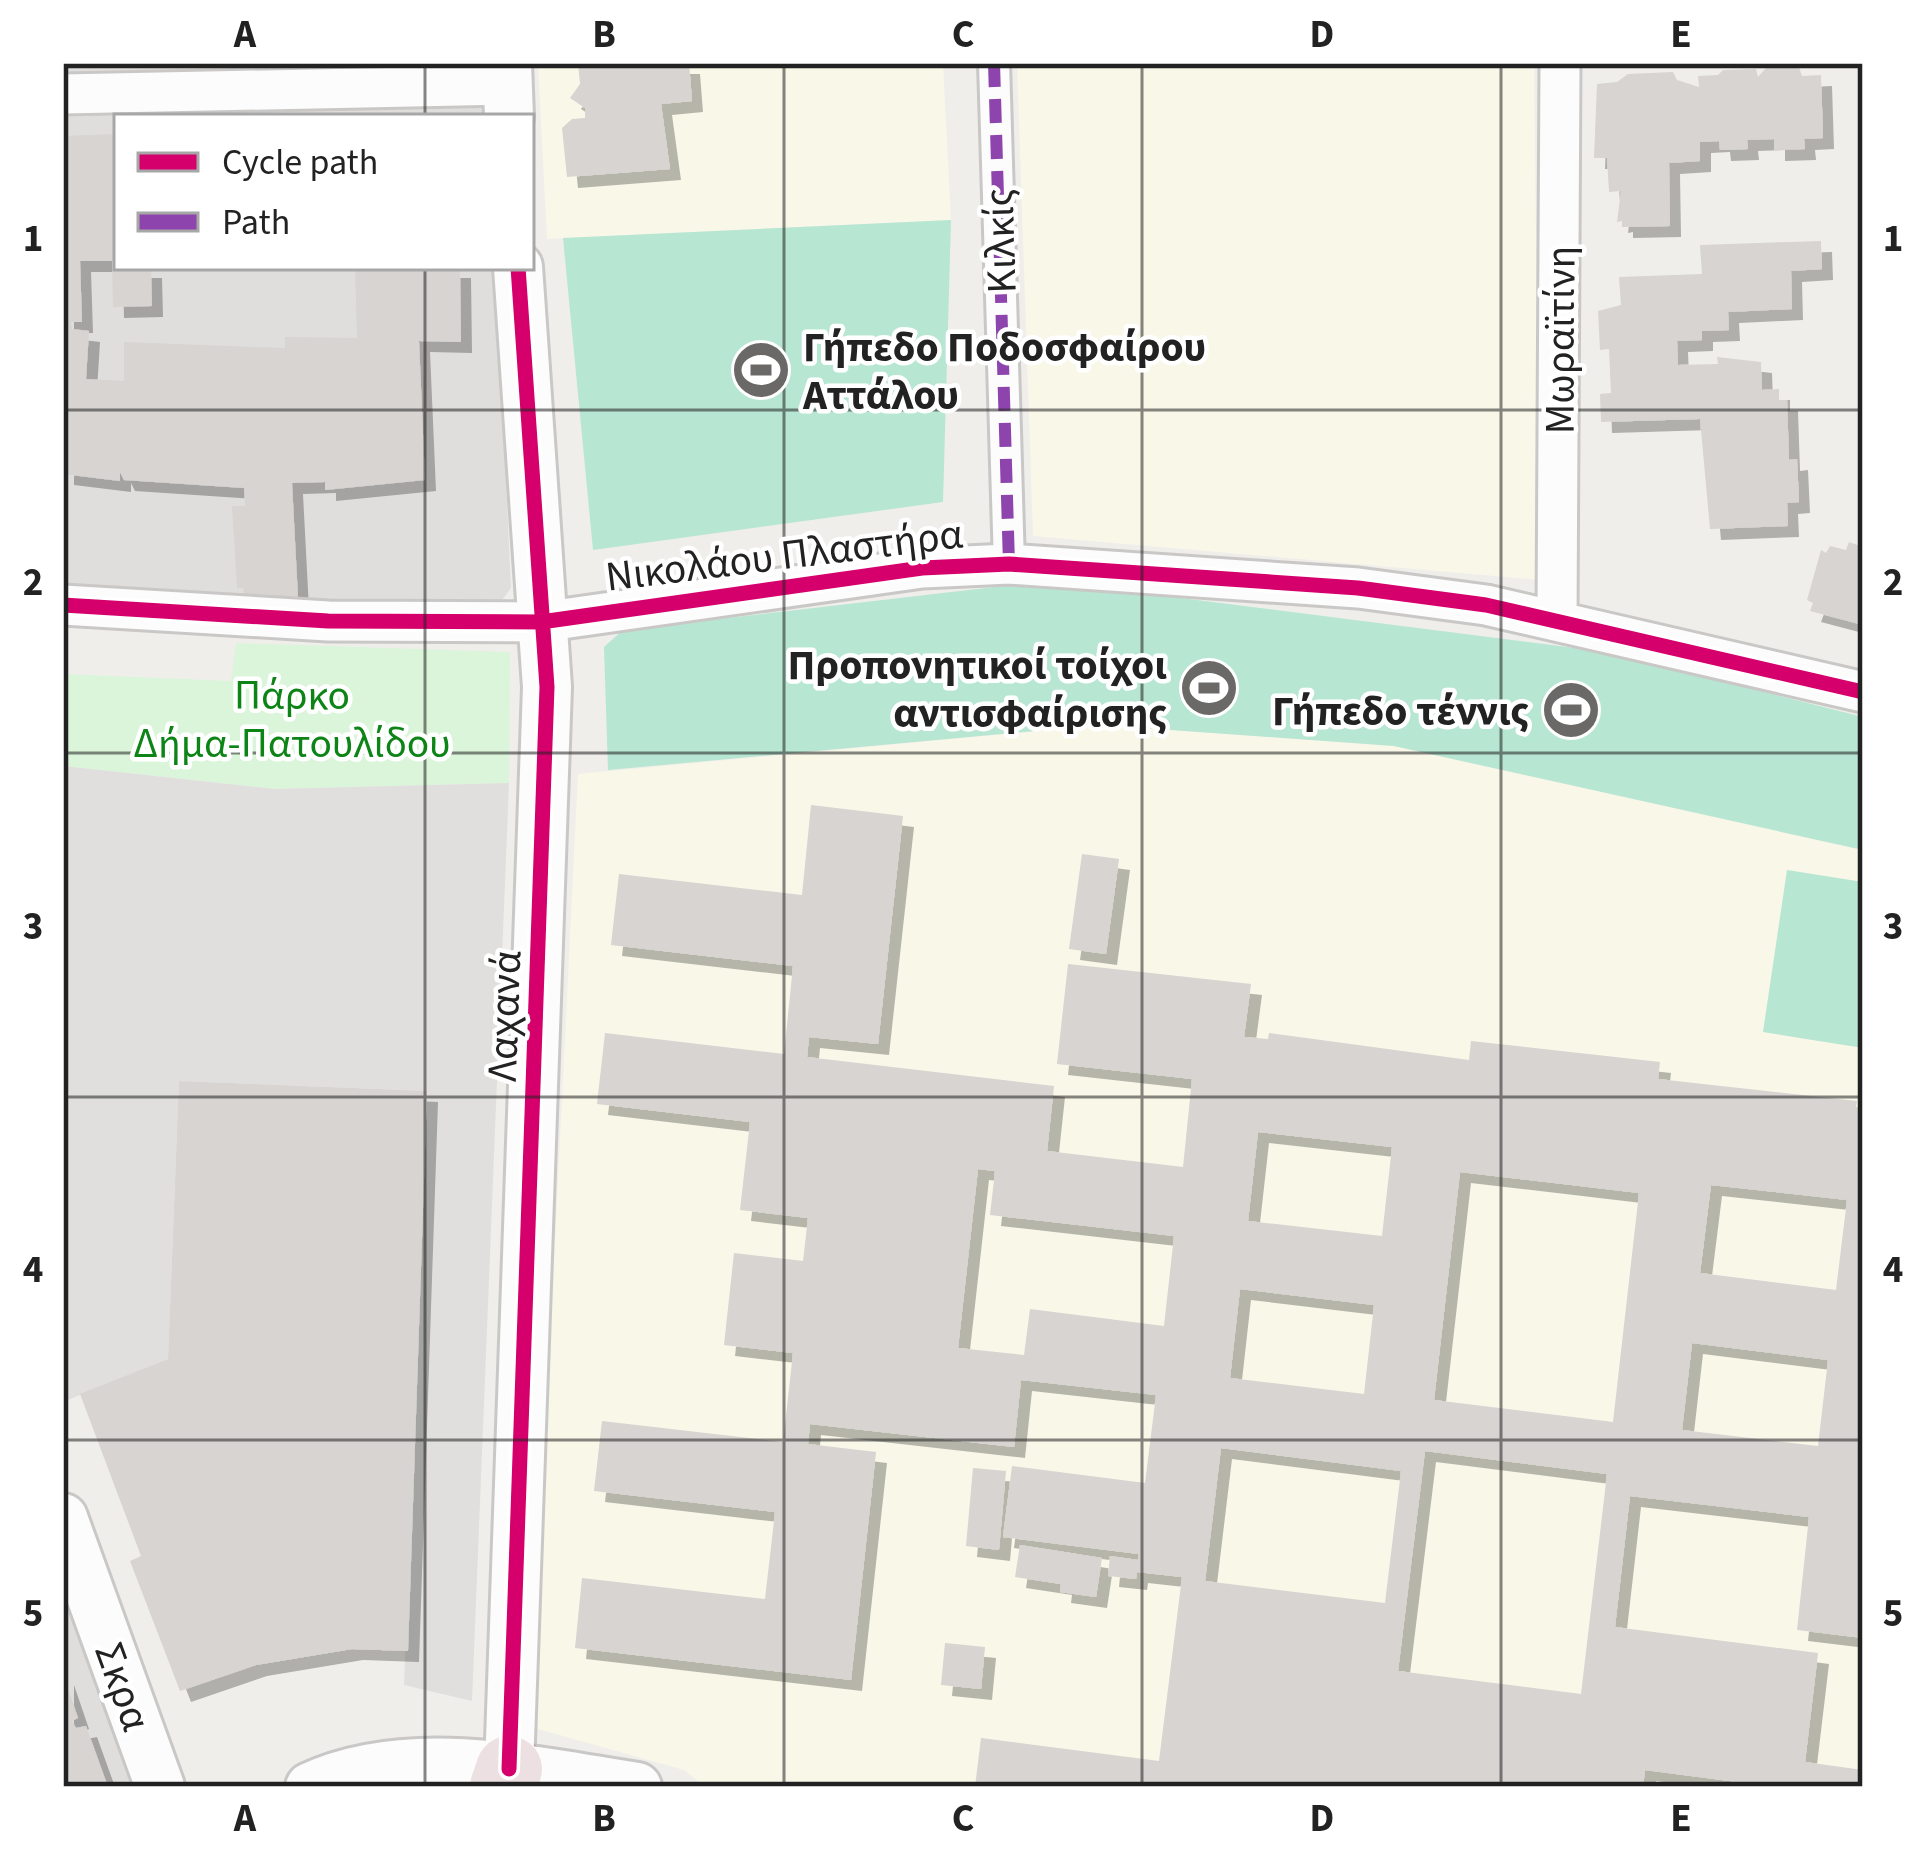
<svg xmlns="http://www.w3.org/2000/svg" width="1926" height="1850" font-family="'Source Sans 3',sans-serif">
<defs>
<filter id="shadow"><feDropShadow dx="11" dy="11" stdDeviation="0" flood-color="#0004"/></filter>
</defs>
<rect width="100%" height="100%" fill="#f0eeeb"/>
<path fill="#dfdedc" d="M63,63H486L489,117H117V267H496L511,588L500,603L280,604L63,588Z
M63,1571L140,1787H63Z"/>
<path fill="#f8f7e8" d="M538,63H943L951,220L547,239Z
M1017,63H1534L1540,580L1033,536Z
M1100,725L1394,746L1863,850V1787H705L684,1770L531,1727L578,774Z"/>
<path fill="#daf5da" d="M236,643L510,652L509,783L275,789L63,766V674L231,681Z"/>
<path fill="#b7e6d2" d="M951,220L943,502L593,550L563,238Z
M1046,581L1607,652L1863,717V850L1394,746L1101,725L608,770L604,647L623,630Z
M1787,870L1863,882V1048L1763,1032Z"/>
<path fill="#e0dfde" d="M63,766L275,789L509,783L472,1701L404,1685L427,1091L179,1081L168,1359L63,1402Z"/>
<path fill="#d7d4d2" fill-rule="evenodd" filter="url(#shadow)" d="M578,63H689L692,101L661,104L670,169L567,177L562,128L572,119L585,118V108L570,98L580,84Z
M1799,67L1802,76L1821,75L1823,138L1804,139L1805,149L1774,150V139L1747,140L1748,149L1720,150L1719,141L1700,142V161L1669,163L1670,226L1622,227V221L1617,222L1621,191L1609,192L1607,158H1594L1597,84L1617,82L1628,74L1673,72L1677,80L1699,87L1698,76L1718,75L1723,70L1756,69L1758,77L1766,68Z
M117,134V267H151L152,306L113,307L112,261H80L82,322H71L72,329L89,331L86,379L124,381V342L285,348V337L357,338L355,267H460L461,342L419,341L425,480L325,490V482L292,483L298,598L244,594L243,588H237L232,506H245L244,488L124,480L120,472V481L63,474V136Z
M1821,241L1822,269L1791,271L1792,309L1728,312L1729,330L1702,331V340L1677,341L1678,365L1718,364L1717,357L1761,362L1762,390L1779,389V400H1787L1789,460L1797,459L1799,502L1787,503L1788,526L1710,529L1700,419L1601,422L1600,394L1611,393L1609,349L1600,350L1598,311L1621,305L1619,277L1702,274L1700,245Z
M1849,542L1863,547V625L1810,611L1813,603L1807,600L1821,550L1826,553L1830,546L1846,550Z
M811,805L903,816L878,1044L809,1037L807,1057L1054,1086L1047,1151L1183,1167L1192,1079L1057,1064L1068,964L1251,984L1244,1037L1268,1039L1269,1033L1469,1060L1471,1041L1660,1062L1658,1079L1857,1101L1856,1107L1863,1108V1638L1797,1630L1809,1517L1630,1496L1615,1627L1818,1653L1805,1762L1863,1770V1787H1776L1645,1770L1643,1787H975L981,1738L1159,1761L1182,1577L1137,1572L1136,1579L1108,1576L1110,1556L1138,1560L1139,1554L1003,1537L1012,1466L1145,1483L1156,1395L1021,1380L1014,1447L810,1424L808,1444L876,1452L851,1680L575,1648L582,1578L765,1599L775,1512L594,1491L602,1421L783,1442L793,1353L724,1345L734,1253L803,1261L808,1218L740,1210L750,1122L597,1104L605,1033L784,1054L793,966L611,945L619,874L802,895ZM1258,1132L1392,1147L1382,1236L1248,1221ZM978,1169L995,1171L990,1215L1174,1236L1164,1326L1030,1309L1024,1355L958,1348ZM1460,1172L1639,1193L1613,1422L1434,1400ZM1711,1185L1847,1200L1836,1290L1700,1273ZM1240,1289L1374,1305L1364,1394L1230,1378ZM1692,1343L1828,1360L1818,1446L1682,1430ZM1221,1448L1401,1471L1385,1603L1205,1581ZM1425,1451L1607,1474L1581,1694L1398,1671Z
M1082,854L1119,859L1106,954L1069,949Z
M179,1081L427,1091L408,1651L352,1649L256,1665L180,1691L130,1561L141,1556L80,1394L168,1359Z
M973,1468L1006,1471L999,1550L966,1546Z
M1020,1545L1102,1558L1096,1597L1060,1592L1061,1584L1015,1577Z
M945,1643L985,1647L981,1689L941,1685Z
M63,1674L78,1718L72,1721L76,1728L86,1726L108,1787H63Z"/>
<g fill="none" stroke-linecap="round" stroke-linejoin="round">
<defs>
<path id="pedestrian" d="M994,63L1009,564"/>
<path id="minor" d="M63,94L508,85
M63,605L328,621L541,622L922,568L1009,564L1358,588L1486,605L1863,692
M1557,617L1560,63"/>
<path id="tertiary" d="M507,63L509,117
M63,1518L160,1787
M509,1769L547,687L518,267
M310,1787C410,1741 533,1771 637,1787"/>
<path id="motorway" d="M503,1787L509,1769"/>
</defs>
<use href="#pedestrian" stroke="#c9c8c7" stroke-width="36"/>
<use href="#minor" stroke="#c9c8c7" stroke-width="45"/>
<use href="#tertiary" stroke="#c9c8c7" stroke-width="54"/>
<use href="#motorway" stroke="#c5a2ac" stroke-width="72"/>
<use href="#pedestrian" stroke="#fdfcfc" stroke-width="30"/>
<use href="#minor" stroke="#fdfcfc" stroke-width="39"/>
<use href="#tertiary" stroke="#fdfcfc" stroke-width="48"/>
<use href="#motorway" stroke="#ece0e2" stroke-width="66"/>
<path stroke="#8e44ad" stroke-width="12" stroke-dasharray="24 12" stroke-linecap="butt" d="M994,63L1009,564"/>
<defs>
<path id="cycleway" d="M63,605L328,621L541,622L922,568L1009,564L1358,588L1486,605L1863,692
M509,1769L547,687L518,267"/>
</defs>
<use href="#cycleway" stroke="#fff" stroke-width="22"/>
<use href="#cycleway" stroke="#d6006c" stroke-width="15"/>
</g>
<path fill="none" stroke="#222" stroke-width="3" stroke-opacity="0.55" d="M425,63V117M784,63V1787M1142,63V1787M1501,63V1787M425,267V1787M63,410H1863M63,753H1863M63,1097H1863M63,1440H1863"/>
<defs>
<symbol id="stadium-disc" viewBox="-11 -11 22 22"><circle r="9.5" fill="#6a6968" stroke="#fff"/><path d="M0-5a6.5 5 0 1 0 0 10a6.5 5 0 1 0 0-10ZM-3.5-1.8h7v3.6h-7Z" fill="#fff"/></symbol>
</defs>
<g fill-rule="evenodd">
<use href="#stadium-disc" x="728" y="337" width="66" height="66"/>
<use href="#stadium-disc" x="1176" y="655" width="66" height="66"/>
<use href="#stadium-disc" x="1538" y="677" width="66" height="66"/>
</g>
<g text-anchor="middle" stroke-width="9" stroke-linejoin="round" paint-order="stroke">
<g font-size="42" fill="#222" stroke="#fff">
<text transform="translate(999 241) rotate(-92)" y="15">Κιλκίς</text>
<text transform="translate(1559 340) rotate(-90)" y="15">Μωραϊτίνη</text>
<text transform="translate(784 554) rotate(-7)" y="15">Νικολάου Πλαστήρα</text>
<text transform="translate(503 1016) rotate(-88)" y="15">Λαχανά</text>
<text transform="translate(124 1686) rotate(70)" y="15">Σκρα</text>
</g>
<g font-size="42" font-weight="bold" fill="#222" stroke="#fff" text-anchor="end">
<text x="803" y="361" text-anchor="start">Γήπεδο Ποδοσφαίρου<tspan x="803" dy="48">Αττάλου</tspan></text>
<text x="1167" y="679">Προπονητικοί τοίχοι<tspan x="1167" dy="48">αντισφαίρισης</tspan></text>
<text x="1529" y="725">Γήπεδο τέννις</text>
</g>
<g font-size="42" fill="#0c8416" stroke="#fff">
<text x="292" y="709">Πάρκο<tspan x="292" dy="48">Δήμα-Πατουλίδου</tspan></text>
</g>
</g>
<rect width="1926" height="1850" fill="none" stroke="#ffffff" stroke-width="132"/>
<rect x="114" y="114" width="420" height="156" fill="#ffffff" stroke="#a7a7a7" stroke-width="3"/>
<rect x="138" y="153" width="60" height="18" fill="#d6006c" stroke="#a7a7a7" stroke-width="3"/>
<text x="222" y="174" font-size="36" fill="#222222">Cycle path</text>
<rect x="138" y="213" width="60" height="18" fill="#8e44ad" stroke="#a7a7a7" stroke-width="3"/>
<text x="222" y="234" font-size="36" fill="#222222">Path</text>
<rect x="66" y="66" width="1794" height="1718" fill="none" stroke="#222" stroke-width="4.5"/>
<g font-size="39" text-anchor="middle" font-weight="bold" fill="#222">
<text x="245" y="47">A</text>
<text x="604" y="47">B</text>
<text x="963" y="47">C</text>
<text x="1322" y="47">D</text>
<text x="1681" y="47">E</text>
<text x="33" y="251">1</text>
<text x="1893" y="251">1</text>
<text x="33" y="595">2</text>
<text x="1893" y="595">2</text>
<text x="33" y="939">3</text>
<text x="1893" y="939">3</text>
<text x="33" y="1282">4</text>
<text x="1893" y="1282">4</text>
<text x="33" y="1626">5</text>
<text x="1893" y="1626">5</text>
<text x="245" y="1831">A</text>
<text x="604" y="1831">B</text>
<text x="963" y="1831">C</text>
<text x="1322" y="1831">D</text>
<text x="1681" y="1831">E</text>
</g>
</svg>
